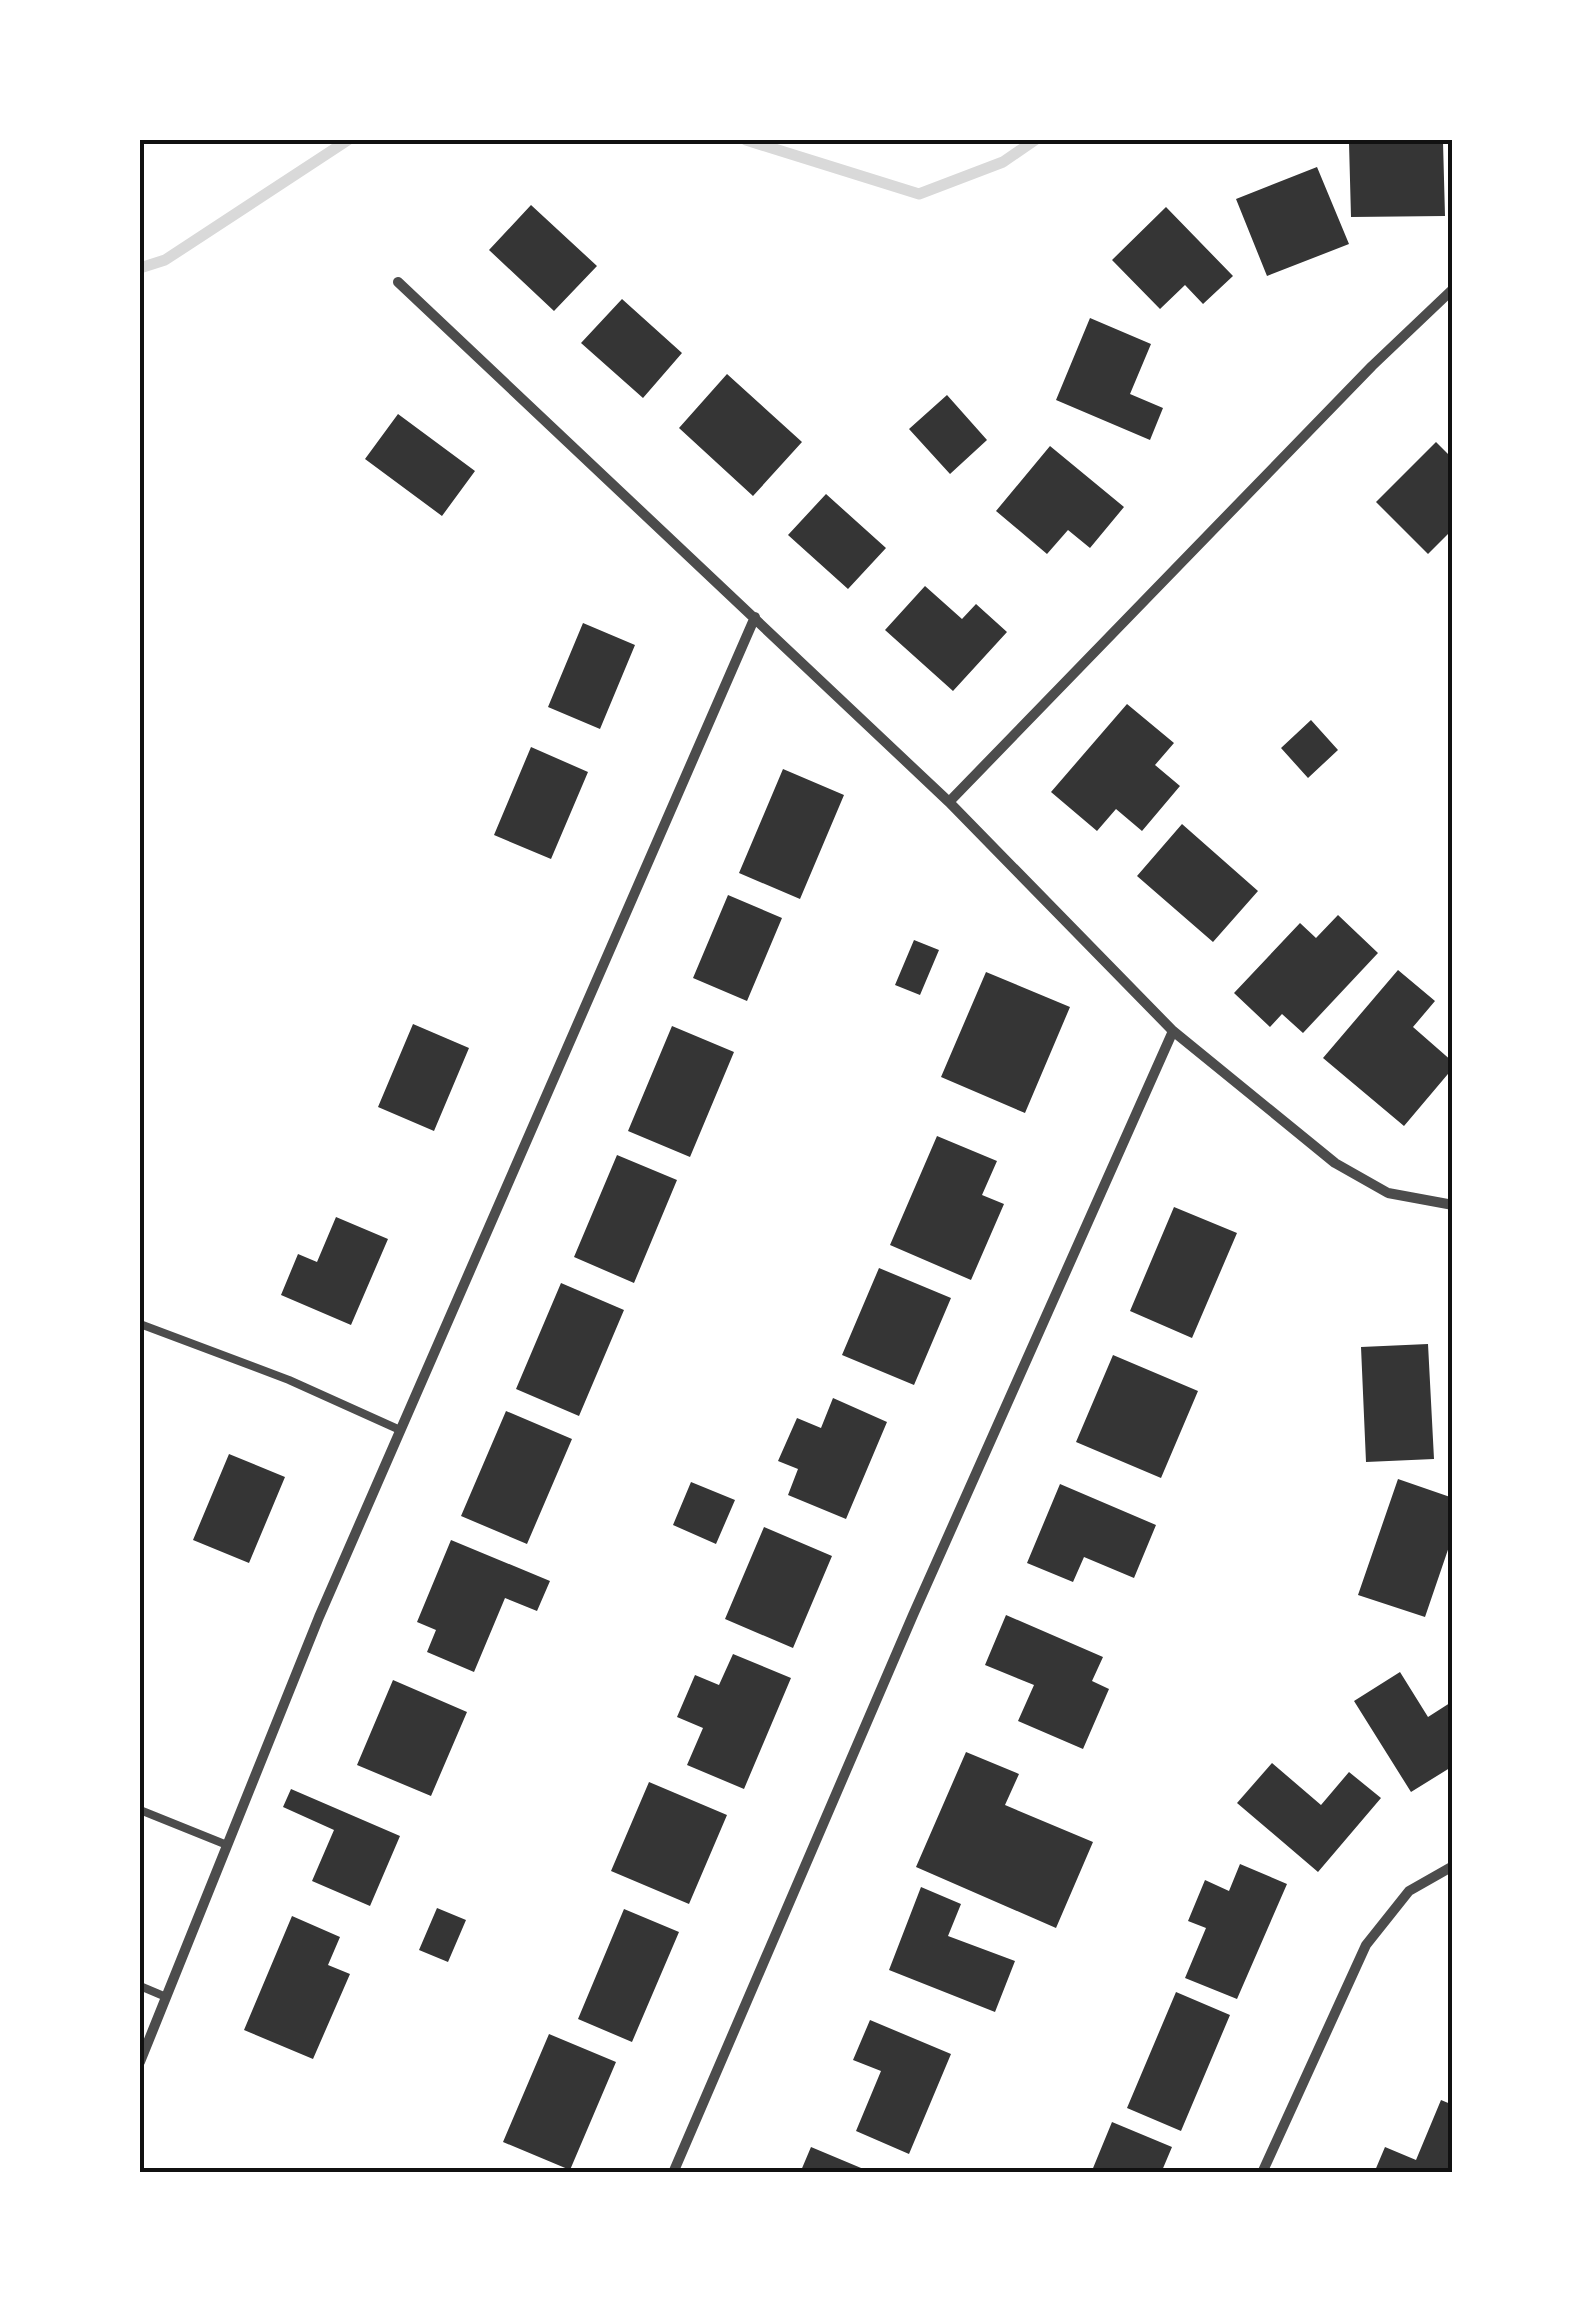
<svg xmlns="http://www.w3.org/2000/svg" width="1593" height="2313" font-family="'Roboto Condensed',sans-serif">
<rect width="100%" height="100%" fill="#fff"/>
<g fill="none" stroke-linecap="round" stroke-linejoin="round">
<path stroke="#d9d9d9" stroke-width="11" d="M746,140L919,194L1003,162L1035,140
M140,268L165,260L348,140"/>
</g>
<path fill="#353535" d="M1443,142L1445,216L1351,217L1349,143Z
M1317,167L1349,244L1267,276L1236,199Z
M531,205L597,266L554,311L489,250Z
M1166,207L1233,276L1203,304L1185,285L1160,309L1112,260Z
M622,299L682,353L643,398L581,343Z
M1090,318L1151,344L1130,394L1163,408L1150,440L1056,400Z
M727,374L802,442L753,496L679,428Z
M947,395L987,440L950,474L909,429Z
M398,414L475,471L442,516L365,459Z
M1436,442L1453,459V529L1428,554L1376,502Z
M1050,446L1124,507L1090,548L1068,530L1047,554L996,511Z
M826,494L886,548L848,589L788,535Z
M925,586L962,619L976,604L1007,632L953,691L885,630Z
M583,623L635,645L600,729L548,707Z
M1127,704L1174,743L1155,765L1180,786L1142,831L1116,809L1097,831L1051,792Z
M1311,720L1338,750L1308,778L1281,748Z
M531,747L588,772L551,859L494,835Z
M783,769L844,795L800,899L739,873Z
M1182,824L1258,891L1213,942L1137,876Z
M728,895L782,918L747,1001L693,978Z
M1338,915L1378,953L1303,1033L1282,1014L1270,1027L1234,993L1300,923L1316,938Z
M914,940L939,950L920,995L895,985Z
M1398,970L1435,1001L1413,1027L1453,1062V1068L1404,1126L1323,1058Z
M986,972L1070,1007L1025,1113L941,1077Z
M413,1024L469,1048L434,1131L378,1107Z
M672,1026L734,1052L690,1157L628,1131Z
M937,1136L997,1161L982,1195L1004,1204L971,1280L890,1245Z
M617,1155L677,1180L634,1283L574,1257Z
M1174,1207L1237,1233L1192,1338L1130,1311Z
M336,1217L388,1239L351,1325L281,1295L298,1254L317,1262Z
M879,1268L951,1298L914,1385L842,1355Z
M561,1283L624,1310L579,1416L516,1389Z
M1428,1344L1434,1459L1366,1462L1361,1347Z
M1113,1355L1198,1391L1161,1478L1076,1442Z
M833,1398L887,1422L846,1519L788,1495L798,1469L778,1461L797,1418L821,1428Z
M506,1411L572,1439L527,1544L461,1516Z
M229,1454L285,1477L249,1563L193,1540Z
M1398,1479L1453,1498V1535L1425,1617L1358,1595Z
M691,1482L735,1500L716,1544L673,1525Z
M1060,1484L1156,1525L1134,1578L1084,1557L1073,1582L1027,1563Z
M764,1527L832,1556L793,1648L725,1619Z
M451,1540L550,1581L537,1611L505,1598L474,1672L427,1652L436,1630L417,1622Z
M1006,1615L1103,1657L1092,1681L1109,1689L1083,1749L1018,1721L1034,1685L985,1665Z
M733,1654L791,1678L744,1789L687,1765L703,1728L677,1717L695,1675L719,1685Z
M1400,1672L1428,1717L1453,1701V1766L1411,1792L1354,1701Z
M393,1680L467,1712L431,1796L357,1765Z
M966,1752L1019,1774L1005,1805L1093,1842L1056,1928L916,1867Z
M1272,1763L1321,1805L1349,1772L1381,1798L1318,1872L1237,1803Z
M649,1782L727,1815L689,1904L611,1871Z
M291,1789L400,1836L370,1906L312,1881L334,1830L283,1807Z
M1240,1864L1287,1884L1237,1999L1185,1978L1206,1928L1188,1921L1205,1880L1229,1891Z
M921,1887L961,1904L948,1936L1015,1961L995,2012L889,1970Z
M437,1908L466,1920L448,1962L419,1950Z
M624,1909L679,1932L632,2042L578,2019Z
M292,1916L340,1937L328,1965L350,1974L313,2059L244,2030Z
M1176,1992L1230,2015L1181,2131L1127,2108Z
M870,2020L951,2054L909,2154L856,2131L881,2071L853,2060Z
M549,2034L616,2062L570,2170L503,2142Z
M1441,2100L1453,2105V2173H1374L1385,2147L1416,2160Z
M1112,2122L1172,2147L1161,2173H1091Z
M811,2147L873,2173H800Z"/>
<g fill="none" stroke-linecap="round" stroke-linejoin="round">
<path stroke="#4c4c4c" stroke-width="8" d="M140,1324L289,1380L400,1430
M140,1810L227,1845
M140,1986L166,1997"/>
<path stroke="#4c4c4c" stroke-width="10" d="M398,282L949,802L1173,1031L1335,1163L1388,1193L1453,1205
M949,802L1372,366L1453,289
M140,2062L319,1617L755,617
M673,2173L913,1615L1173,1031
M1262,2173L1366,1945L1409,1891L1453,1866"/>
</g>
<rect width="1593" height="2313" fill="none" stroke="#ffffff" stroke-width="285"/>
<rect x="142" y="142" width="1308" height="2028" fill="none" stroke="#111" stroke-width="4"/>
</svg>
